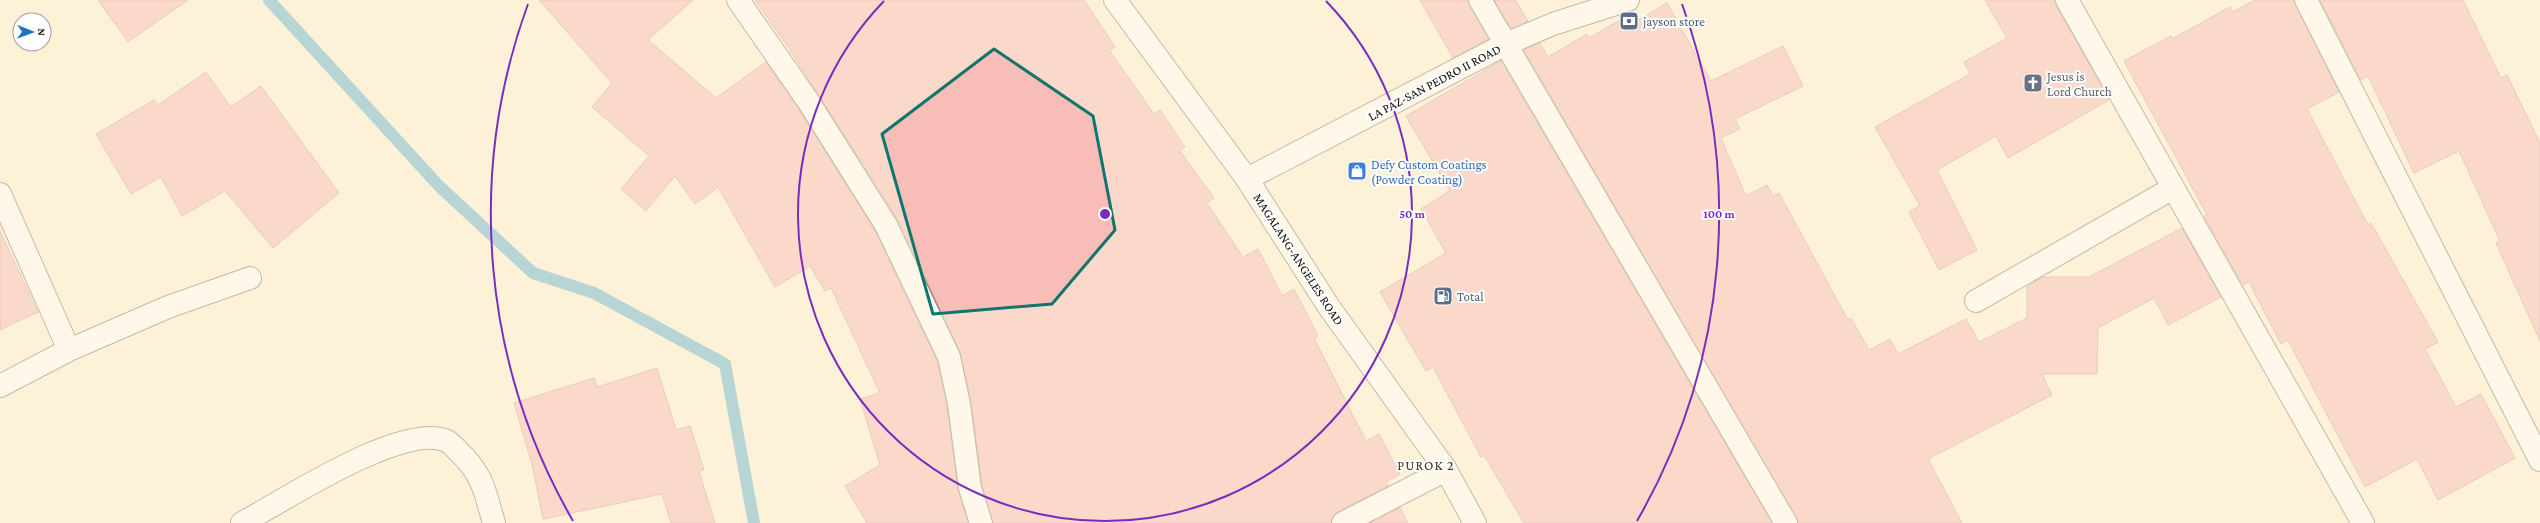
<svg xmlns="http://www.w3.org/2000/svg" width="2540" height="523" font-family="'Crimson Pro',serif">
<rect width="100%" height="100%" fill="#fdf1d8"/>
<g fill="none" stroke-linecap="round" stroke-linejoin="round">
<path stroke="#65b3d1" stroke-width="12" d="M269,0L439,186L533,273L594,293L725,364L754,523"/>
</g>
<path fill="#f9bdb8" stroke="#c8a29f" d="M98,0H188L128,42Z
M539,0H693L648,40L716,98L766,62L798,108L875,231L937,361L947,406L958,490L968,523H867L845,486L880,465L860,399L880,393L831,288L825,291L810,266L775,287L718,187L695,204L675,176L646,211L621,189L649,156L592,107L612,83Z
M755,0H1084L1115,47L1109,50L1154,114L1160,110L1185,147L1180,151L1214,198L1207,203L1243,257L1258,249L1282,296L1294,289L1318,336L1314,338L1366,441L1379,434L1400,474L1386,482L1388,486L1337,512L1331,523H993L982,485L971,402L960,352L897,218L788,47Z
M1420,0H1468L1488,39L1453,58Z
M1494,0H1515L1528,21L1511,28Z
M1985,0H2053L2109,100L2008,158L1996,136L1937,170L1977,250L1939,270L1909,212L1920,206L1875,127L1970,74L1964,62L2007,38Z
M2255,0H2294L2339,92L2307,109L2368,225L2371,223L2438,342L2425,349L2456,407L2481,394L2515,458L2438,500L2417,459L2365,487L2288,340L2281,344L2249,282L2243,285L2204,216L2207,215L2124,61L2171,36L2172,39L2230,7L2233,12Z
M2320,0H2463L2501,78L2507,75L2540,143V341L2496,243L2500,241L2459,151L2414,173L2368,76L2361,80Z
M1667,3L1711,81L1783,46L1803,86L1735,119L1740,129L1721,138L1746,196L1767,185L1773,196L1779,193L1848,320L1851,318L1869,350L1890,339L1898,354L1966,319L1979,342L2027,318V286L2043,277H2089L2182,228L2221,297L2168,325L2154,298L2098,328L2097,374H2042L2052,395L1928,459L1962,523H1798L1524,50L1540,43L1548,57L1587,34L1589,38L1630,14L1635,22Z
M1501,61L1772,523H1524L1484,455L1481,457L1433,367L1426,371L1380,292L1446,253L1421,209L1450,191L1406,116Z
M206,72L231,107L261,86L339,193L273,248L225,191L182,216L161,177L131,194L96,134L154,100L158,105Z
M0,231L38,312L0,330Z
M657,368L676,430L690,426L704,470L699,471L715,523H671L662,494L543,519L532,464L514,403L594,378L597,387Z
M1400,508L1408,523H1370Z"/>
<g fill="none" stroke-linecap="round" stroke-linejoin="round">
<defs>
<path id="minor" d="M738,0L808,101L886,225L949,357L959,404L970,488L981,523
M1480,0L1786,523
M2067,0L2363,523
M2306,0L2540,460
M1247,179L1506,44L1553,24L1628,0
M0,194L69,350L0,386
M1976,301L2173,188
M69,350L168,307L250,278
M242,523C283,501 404,421 447,441C451,443 455,448 458,451C483,474 485,492 494,523
M1343,523L1446,470"/>
<path id="major" d="M1115,0L1247,179L1329,307L1446,470L1475,523"/>
</defs>
<use href="#minor" stroke="#86785c" stroke-width="24"/>
<use href="#major" stroke="#86785c" stroke-width="24"/>
<use href="#minor" stroke="#fff" stroke-width="22"/>
<use href="#major" stroke="#fff" stroke-width="22"/>
</g>
<path d="M0 0H2540V523H0ZM994,49L1093,116L1115,230L1052,304L933,314L882,134Z" fill="#fdf1d8" fill-opacity=".55" fill-rule="evenodd"/>
<path fill="none" stroke="#0f766e" stroke-width="3" stroke-linejoin="round" d="M994,49L1093,116L1115,230L1052,304L933,314L882,134Z"/>
<g fill="none" stroke="#7b2cbf" stroke-width="2">
<path d="M1326 1A307 307 0 1 1 884 1"/>
<path d="M573 521A614 614 0 0 1 528 4M1682 4A614 614 0 0 1 1637 521"/>
</g>
<defs>
<symbol id="bank-square" viewBox="-11 -11 22 22"><rect x="-9" y="-9" width="18" height="18" rx="4" fill="#5c6f8a" stroke="#fff"/><path d="M-6-4H6V4H-6ZM0-2.3a2.3 2.3 0 1 0 0 4.6a2.3 2.3 0 1 0 0-4.6Z" fill="#fff"/></symbol>
<symbol id="church-square" viewBox="-11 -11 22 22"><rect x="-9" y="-9" width="18" height="18" rx="4" fill="#6b7280" stroke="#fff"/><path d="M-1.2-6h2.4v3.5h3.3v2.4h-3.3V6h-2.4V-.1h-3.3v-2.4h3.3Z" fill="#fff"/></symbol>
<symbol id="shop-square" viewBox="-11 -11 22 22"><rect x="-9" y="-9" width="18" height="18" rx="4" fill="#3f7fe0" stroke="#fff"/><path d="M-5-2.5h2.3a2.7 3.5 0 0 1 5.4 0H5L5.5 6h-11ZM-1.5-2.5h3a1.5 2.3 0 0 0-3 0Z" fill="#fff"/></symbol>
<symbol id="fuel-square" viewBox="-11 -11 22 22"><rect x="-9" y="-9" width="18" height="18" rx="4" fill="#5c6f8a" stroke="#fff"/><path d="M-5.5-6h7V0h2V4h1.3V-2.5L3-4.5l.8-.8L6-3V5H2.5V1h-1V6h-7ZM-4.2-4.7v3.2H.2V-4.7Z" fill="#fff"/></symbol>
</defs>
<g fill-rule="evenodd">
<use href="#bank-square" x="1618" y="10" width="22" height="22"/>
<use href="#church-square" x="2022" y="72" width="22" height="22"/>
<use href="#shop-square" x="1346" y="160" width="22" height="22"/>
<use href="#fuel-square" x="1432" y="285" width="22" height="22"/>
</g>
<g text-anchor="middle" stroke-width="4" stroke-linejoin="round" paint-order="stroke">
<g font-size="13" fill="#4e5e75" stroke="#fff" text-anchor="start">
<text x="1643" y="26">jayson store</text>
<text x="1457" y="301">Total</text>
</g>
<g font-size="13" fill="#5b616d" stroke="#fff" text-anchor="start">
<text x="2047" y="81">Jesus is<tspan x="2047" dy="15">Lord Church</tspan></text>
</g>
<g font-size="13" fill="#130e04" stroke="#fff">
<text transform="translate(1434 82) rotate(-28)" y="5">LA PAZ-SAN PEDRO II ROAD</text>
<text transform="translate(1299 259) rotate(57)" y="5">MAGALANG-ANGELES ROAD</text>
</g>
<g font-size="13" fill="#366cbe" stroke="#fff" text-anchor="start">
<text x="1371" y="169">Defy Custom Coatings<tspan x="1371" dy="15">(Powder Coating)</tspan></text>
</g>
<g font-size="14" letter-spacing="1" fill="#45391e" stroke="#fff">
<text x="1426" y="470">PUROK 2</text>
</g>
</g>
<circle cx="1105" cy="214" r="6" fill="#7b2cbf" stroke="#fff" stroke-width="2"/>
<g font-size="12" text-anchor="middle" font-weight="bold" fill="#7b2cbf" stroke="#fff" stroke-width="4" stroke-linejoin="round" paint-order="stroke">
<text x="1412" y="218">50 m</text>
<text x="1719" y="218">100 m</text>
</g>
<g transform="translate(32 32) rotate(91)"><circle r="19" fill="#ffffff" stroke="#a19f9b"/>
<path d="M0-3L7 15L0 10L-7 15Z" fill="#1b75c2"/>
<text y="-6" font-size="11" font-weight="bold" text-anchor="middle" fill="#130e04">N</text>
</g>
</svg>
